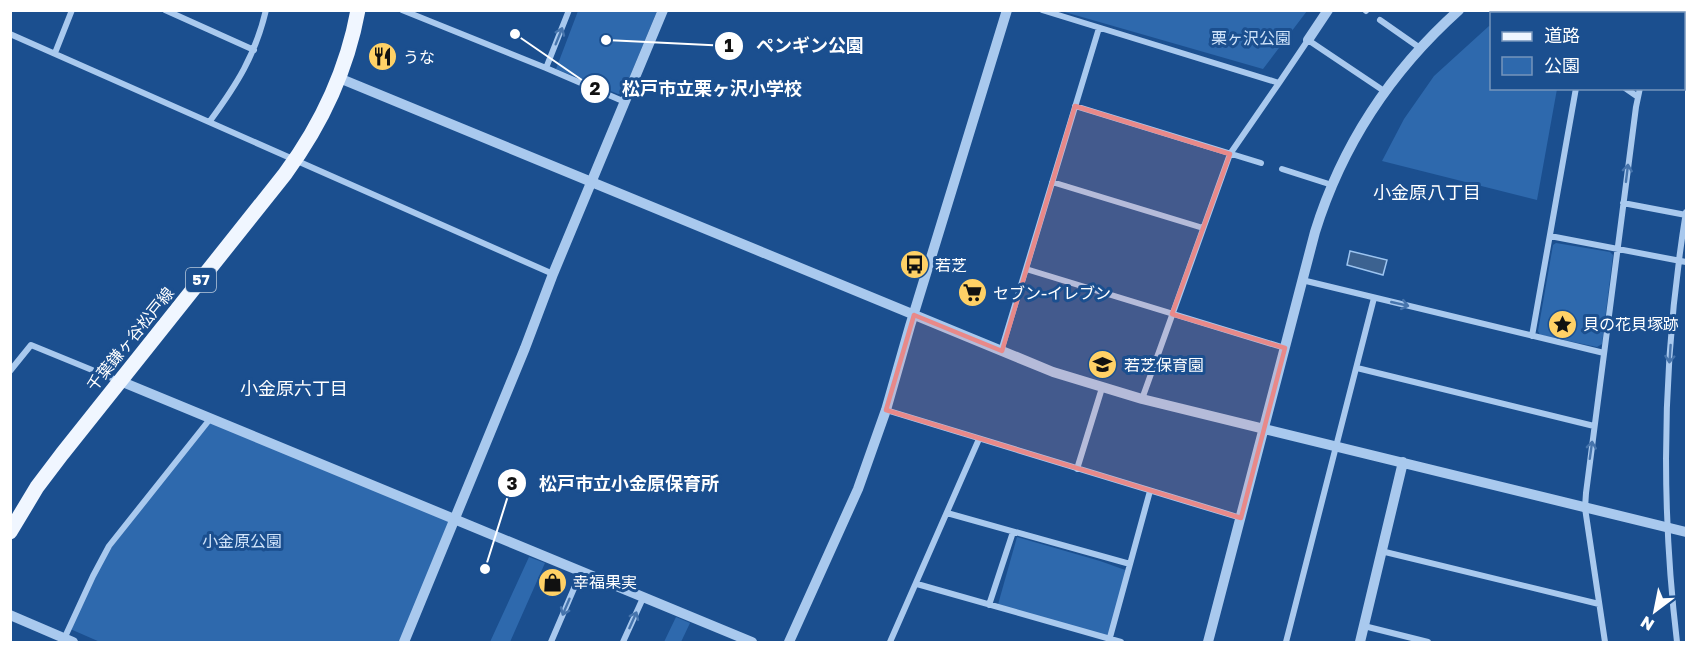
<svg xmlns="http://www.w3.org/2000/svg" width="1697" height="653" font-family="'Golos Text','Noto Sans JP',sans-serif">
<rect width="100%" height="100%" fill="#1b4f8f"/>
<path fill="#2e69ad" d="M578,11H657L623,93L618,94L556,69Z
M1061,11H1307L1263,69Z
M1489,26L1492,28V88L1557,89L1537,200L1382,161L1404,119L1434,76Z
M1556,243L1610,252L1613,255L1602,344L1597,347L1540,335L1538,331L1553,245Z
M210,419L454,519L404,642H100L68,628L101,561Z
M1017,537L1100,561L1128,571L1110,639L997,608Z
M529,557L545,563L510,642H490Z
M676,617L690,623L681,642H664Z"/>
<path fill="#3c6290" stroke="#9cc4f0" stroke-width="1.5" d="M1350,251L1387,260L1383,275L1347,265Z"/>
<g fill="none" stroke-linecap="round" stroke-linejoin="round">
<path stroke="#a9c9ee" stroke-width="6" d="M165,10L254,50
M402,10L546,68
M569,10L546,68L625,102
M1042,10L1279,83L1308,40L1384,91
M1365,10L1366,11
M1505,10L1510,14
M1685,10L1686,12
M1663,14L1664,10
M1380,20L1420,48
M10,34L553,274
M55,53L72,10
M1625,88L1638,97
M1075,106L1261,163
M210,121C237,84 255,56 266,10
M1282,169L1332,185
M1052,182L1203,228
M1623,203L1686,215
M1550,236L1686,262
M1026,269L1285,348
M1302,280L1604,353
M1532,336L1576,88
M1001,351L1099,28
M1357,368L1594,426
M10,371L31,345L119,381
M1142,399L1230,154L1279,83
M886,410L1241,518
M1077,469L1102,388
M947,513L1130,564
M1381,551L1599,604
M917,584L1121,642
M989,605L1013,532
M1364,626L1428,642
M64,639L93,576L109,546L210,419
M1109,641L1150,491
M551,642L581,572
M623,642L643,598
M890,642L979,439
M1286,642L1374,298
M1605,642L1585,508L1586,493L1636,107L1640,88
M1677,642C1660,500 1663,354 1686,212"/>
<path stroke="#a9c9ee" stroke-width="10" d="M1308,40L1328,10
M339,78L1053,372L1142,399L1686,532
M120,381L752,642
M10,615L73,642
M404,642L525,348L553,274L663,10
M789,642L858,489L886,410L910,326L1007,10
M1208,642L1315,232C1342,145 1391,71 1459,10
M1360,642L1403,462"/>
<path stroke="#f0f6ff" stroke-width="15" d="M10,532L37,487L62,454L285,174C321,125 347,70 358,10"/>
</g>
<defs><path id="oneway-shaft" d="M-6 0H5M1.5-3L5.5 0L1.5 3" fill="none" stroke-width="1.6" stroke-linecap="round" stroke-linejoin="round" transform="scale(1.5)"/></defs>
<g stroke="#4674ac">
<use href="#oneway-shaft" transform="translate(559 36) rotate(-68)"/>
<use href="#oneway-shaft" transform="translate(1627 173) rotate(-83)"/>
<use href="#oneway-shaft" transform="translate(1400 304) rotate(13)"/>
<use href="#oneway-shaft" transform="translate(1670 354) rotate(94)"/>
<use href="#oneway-shaft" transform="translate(1591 450) rotate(-82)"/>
<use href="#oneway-shaft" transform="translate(566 607) rotate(113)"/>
<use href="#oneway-shaft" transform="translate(633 620) rotate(-66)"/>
</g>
<path fill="#e88989" fill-opacity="0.2" stroke="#e88989" stroke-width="4.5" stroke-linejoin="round" d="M1075,106L1230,154L1172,314L1285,348L1241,518L886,410L914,315L1002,351Z"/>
<defs>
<symbol id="restaurant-disc" viewBox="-11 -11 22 22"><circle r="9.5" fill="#ffd166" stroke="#1b4f8f"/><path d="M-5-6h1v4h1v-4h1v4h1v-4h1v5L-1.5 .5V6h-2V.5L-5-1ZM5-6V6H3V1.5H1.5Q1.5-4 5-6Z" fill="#111"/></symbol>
<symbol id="bus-disc" viewBox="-11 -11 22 22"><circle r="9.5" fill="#ffd166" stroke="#1b4f8f"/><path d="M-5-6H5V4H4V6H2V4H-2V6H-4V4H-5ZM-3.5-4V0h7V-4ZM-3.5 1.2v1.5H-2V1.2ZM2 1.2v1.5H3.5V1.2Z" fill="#111"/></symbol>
<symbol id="supermarket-disc" viewBox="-11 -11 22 22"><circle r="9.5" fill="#ffd166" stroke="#1b4f8f"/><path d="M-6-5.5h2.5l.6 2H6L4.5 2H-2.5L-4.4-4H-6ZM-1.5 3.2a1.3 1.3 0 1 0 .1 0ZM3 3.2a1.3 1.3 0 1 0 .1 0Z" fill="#111"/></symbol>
<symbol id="sight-disc" viewBox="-11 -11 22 22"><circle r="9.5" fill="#ffd166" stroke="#1b4f8f"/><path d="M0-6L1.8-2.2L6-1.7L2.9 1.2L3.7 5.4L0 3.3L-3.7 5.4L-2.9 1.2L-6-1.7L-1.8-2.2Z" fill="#111"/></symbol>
<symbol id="school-disc" viewBox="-11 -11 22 22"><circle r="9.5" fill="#ffd166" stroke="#1b4f8f"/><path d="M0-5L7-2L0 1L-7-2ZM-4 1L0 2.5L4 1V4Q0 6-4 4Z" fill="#111"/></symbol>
<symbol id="shop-disc" viewBox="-11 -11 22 22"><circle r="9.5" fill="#ffd166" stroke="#1b4f8f"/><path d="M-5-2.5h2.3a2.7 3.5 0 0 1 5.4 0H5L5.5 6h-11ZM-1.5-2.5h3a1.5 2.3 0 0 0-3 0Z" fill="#111"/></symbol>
</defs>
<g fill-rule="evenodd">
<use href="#restaurant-disc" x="366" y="40" width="33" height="33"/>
<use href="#bus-disc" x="898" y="248" width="33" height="33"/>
<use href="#supermarket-disc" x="956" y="276" width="33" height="33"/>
<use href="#sight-disc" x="1546" y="308" width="33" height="33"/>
<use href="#school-disc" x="1086" y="348" width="33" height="33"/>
<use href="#shop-disc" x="536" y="566" width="33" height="33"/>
</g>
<g text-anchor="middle" stroke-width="6" stroke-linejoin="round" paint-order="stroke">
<rect fill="#1b4f8f" stroke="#bbcadd" stroke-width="1.5" x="186" y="268" width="30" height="24" rx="4.5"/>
<g font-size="15" font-weight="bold" fill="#fff">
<text x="201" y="285">57</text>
</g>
<g font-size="16" fill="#cfe3fa" stroke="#1b4f8f">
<text x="1251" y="44">栗ヶ沢公園</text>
<text x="242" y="547">小金原公園</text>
</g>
<g font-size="16" fill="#fff" stroke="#1b4f8f" text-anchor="start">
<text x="403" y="63">うな</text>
<text x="935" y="271">若芝</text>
<text x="993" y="299">セブン-イレブン</text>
<text x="1583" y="330">貝の花貝塚跡</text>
<text x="1124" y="371">若芝保育園</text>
<text x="573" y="588">幸福果実</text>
</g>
<g font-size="16" fill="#fff" stroke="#1b4f8f">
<text transform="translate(130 339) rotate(-51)" y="6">千葉鎌ヶ谷松戸線</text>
</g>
<g font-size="18" fill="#fff" stroke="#1b4f8f">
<text x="1427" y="199">小金原八丁目</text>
<text x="294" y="395">小金原六丁目</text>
</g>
</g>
<path fill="none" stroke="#fff" stroke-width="2" d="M606 40L729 46M515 34L595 89M485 569L512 483"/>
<g fill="#fff" stroke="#1b4f8f" stroke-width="2">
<circle cx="606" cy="40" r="6"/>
<circle cx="515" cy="34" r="6"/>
<circle cx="485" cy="569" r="6"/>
<circle cx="729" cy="46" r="15"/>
<circle cx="595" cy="89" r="15"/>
<circle cx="512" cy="483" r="15"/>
</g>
<g font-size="18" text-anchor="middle" font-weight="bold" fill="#111">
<text x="729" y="52">1</text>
<text x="595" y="95">2</text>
<text x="512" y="490">3</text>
</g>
<g font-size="18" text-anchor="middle" font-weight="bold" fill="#fff" stroke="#1b4f8f" stroke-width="6" stroke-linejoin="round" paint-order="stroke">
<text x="810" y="52">ペンギン公園</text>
<text x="712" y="95">松戸市立栗ヶ沢小学校</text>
<text x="629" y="490">松戸市立小金原保育所</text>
</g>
<rect width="1697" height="653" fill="none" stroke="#ffffff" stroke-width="24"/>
<rect x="1490" y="12" width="195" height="78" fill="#1b4f8f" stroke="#7695bc" stroke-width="1.5"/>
<rect x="1502" y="32" width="30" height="9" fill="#f0f6ff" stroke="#7695bc" stroke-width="1.5"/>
<text x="1544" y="42" font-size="18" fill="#ffffff">道路</text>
<rect x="1502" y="57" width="30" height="18" fill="#2e69ad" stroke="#7695bc" stroke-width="1.5"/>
<text x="1544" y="72" font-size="18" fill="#ffffff">公園</text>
<g transform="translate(1655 611) rotate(212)" stroke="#1b4f8f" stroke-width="4.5" paint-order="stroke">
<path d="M0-4.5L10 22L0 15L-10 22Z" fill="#ffffff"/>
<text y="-9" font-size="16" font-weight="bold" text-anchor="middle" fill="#ffffff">N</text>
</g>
</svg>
